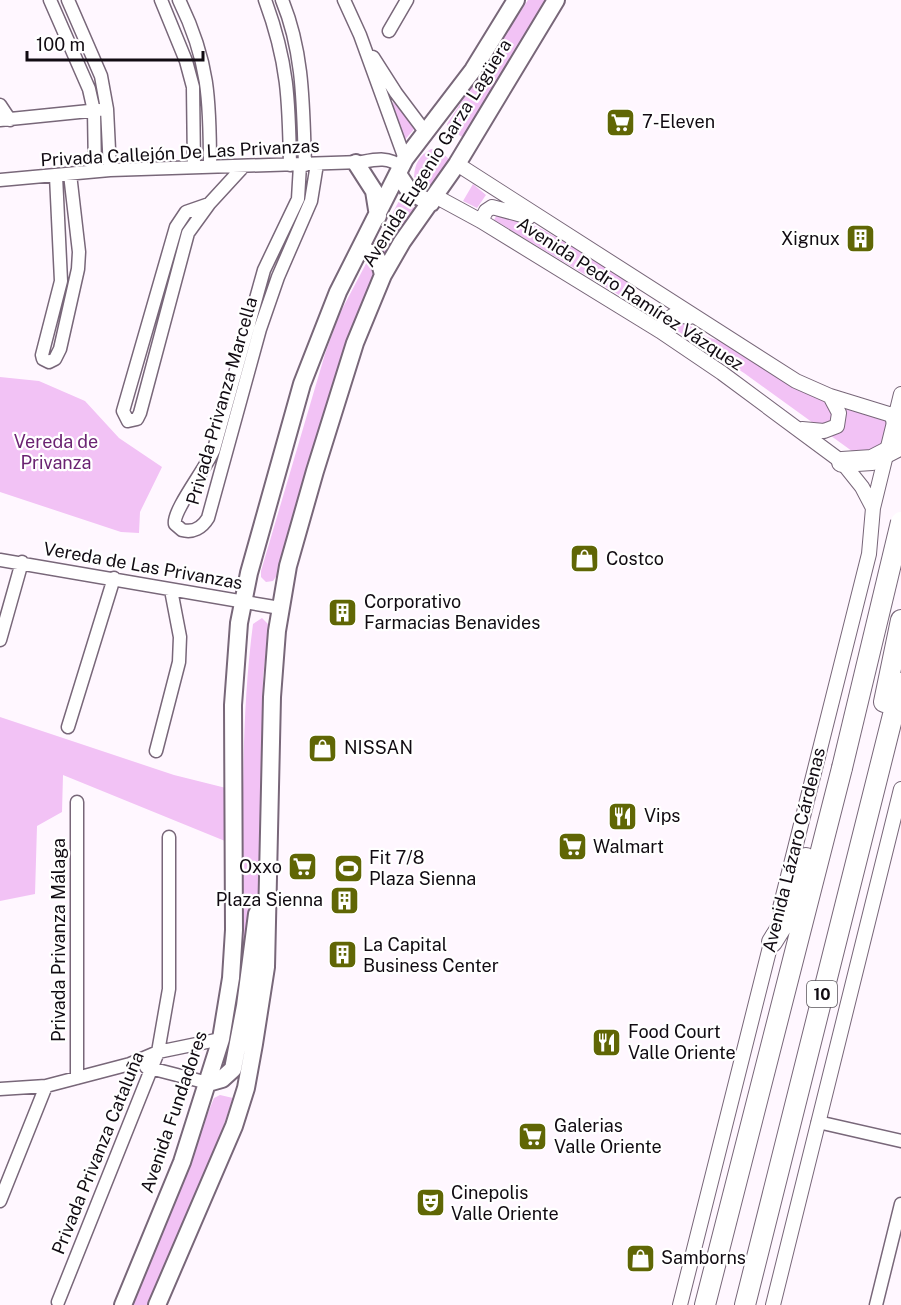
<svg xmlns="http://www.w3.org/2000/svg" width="901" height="1305" font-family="'Public Sans',sans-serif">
<rect width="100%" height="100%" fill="#fff7ff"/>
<path fill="#f2c2f5" d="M528,0H549L462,137L447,127V124Z
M393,102L415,128L403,142L391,104Z
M431,149H438L449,159C446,173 441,186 425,187L414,177C415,163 419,156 431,149Z
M473,184L486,195L477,208L463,201Z
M400,199L416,209L371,285L349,333L278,574L273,581L266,582L261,577V571L325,354L339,315Z
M499,211L542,229L627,279L630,285L623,296L619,295L494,220Z
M681,320L707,337L734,345L892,418L874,467L744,373L676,330L675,325Z
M0,377L39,381L85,401L119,438L162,467L140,512L139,533L121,532L0,492Z
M262,618L269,625L263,677L260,886L236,1017C248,886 236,754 253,624Z
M0,717L174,775L226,788L225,841L63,775L62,812L37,826L35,894L0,901Z
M220,1095L233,1098L220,1136L150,1305H130L214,1098Z"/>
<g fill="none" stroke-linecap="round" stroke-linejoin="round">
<defs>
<path id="minor" d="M50,0L89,89L94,111L95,171
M68,0L101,76L107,109L110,170
M161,0L186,61L193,87L194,167
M179,0C209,61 210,100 210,167
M265,0C288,62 289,101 290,165
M282,0C304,53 303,108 305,165
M344,0L360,35L405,159
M389,31L407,0
M373,57L396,93L426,133
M0,105L10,120
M0,120L99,110
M300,165L298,199L264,270L214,449C207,467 172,511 175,524L182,530C193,533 202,528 208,518L260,329L278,277L311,201L317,164
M56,176L61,281L42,355L43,359L49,362L55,359L60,349L78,269L79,252L70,174
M0,180L110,170L362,162C378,159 388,157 402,167
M209,204L186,212L176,227L123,411L128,421L137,419L140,413L188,233L209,204L243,167
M0,560L280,608
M0,640L22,562
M68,727L114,578
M156,751L179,662L180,637L171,590
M146,1067L208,1083
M77,1078V802
M0,1089L46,1086L130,1064L158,1052L221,1039
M818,1122L901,1141
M0,1201L46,1086
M58,1302L158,1052L169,989V837
M876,1305L901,1204"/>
<path id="tertiary" d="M457,164L796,381L830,396L895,416
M435,196L481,221L660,331L722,373L842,462L862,487L873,508
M481,221L486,211L492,207L529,217
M660,331L666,320L674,315L690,317
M802,429L824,431L837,426L839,413L830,396
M780,908L869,554L873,508L901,394
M680,1305L773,935
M773,1305L901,789"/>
<path id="secondary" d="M356,163L374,191L378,216
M398,174L410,192L431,203
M360,250C376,252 380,260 383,275
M208,1083L222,1079L233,1069L245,1006L257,914L264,902
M123,1305L182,1162L221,1039L231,978L234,930L233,705L239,623L249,573L302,384L338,292L405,159L473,70L516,0
M157,1305L234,1126L246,1088L254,1044L266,967L272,697L277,631L288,566L315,471L355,343L383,275L402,242L457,164L556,0"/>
<path id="trunk" d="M895,416L901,436
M842,462L872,460L901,445
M884,702L901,620
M772,942L782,926L806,858
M705,1305L842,768
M745,1305L901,683"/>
</defs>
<use href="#minor" stroke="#786779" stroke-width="15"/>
<use href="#tertiary" stroke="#786779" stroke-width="16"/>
<use href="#secondary" stroke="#786779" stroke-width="20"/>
<use href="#trunk" stroke="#786779" stroke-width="22"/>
<use href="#minor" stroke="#fff" stroke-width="12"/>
<use href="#tertiary" stroke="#fff" stroke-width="14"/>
<use href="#secondary" stroke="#fff" stroke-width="16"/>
<use href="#trunk" stroke="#fff" stroke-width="20"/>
<defs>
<path id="trunk-bridge" d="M842,768L901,522"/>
</defs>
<use href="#trunk-bridge" stroke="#786779" stroke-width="22" stroke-linecap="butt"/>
<use href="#trunk-bridge" stroke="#fff" stroke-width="20"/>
</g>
<defs>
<symbol id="supermarket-square" viewBox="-11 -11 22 22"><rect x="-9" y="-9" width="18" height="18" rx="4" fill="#606605" stroke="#fff"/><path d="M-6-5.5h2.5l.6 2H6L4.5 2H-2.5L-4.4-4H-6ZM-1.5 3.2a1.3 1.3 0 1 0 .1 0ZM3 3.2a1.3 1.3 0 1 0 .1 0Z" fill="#fff"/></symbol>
<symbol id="building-square" viewBox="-11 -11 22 22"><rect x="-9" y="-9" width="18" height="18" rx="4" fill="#606605" stroke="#fff"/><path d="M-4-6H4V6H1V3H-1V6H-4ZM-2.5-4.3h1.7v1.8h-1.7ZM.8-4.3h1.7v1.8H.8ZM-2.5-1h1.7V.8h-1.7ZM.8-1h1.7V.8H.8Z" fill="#fff"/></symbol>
<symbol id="shop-square" viewBox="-11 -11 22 22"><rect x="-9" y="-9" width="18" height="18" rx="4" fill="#606605" stroke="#fff"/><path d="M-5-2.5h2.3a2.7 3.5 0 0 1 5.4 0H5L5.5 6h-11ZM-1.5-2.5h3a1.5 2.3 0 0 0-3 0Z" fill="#fff"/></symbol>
<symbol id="restaurant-square" viewBox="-11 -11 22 22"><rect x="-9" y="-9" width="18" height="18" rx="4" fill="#606605" stroke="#fff"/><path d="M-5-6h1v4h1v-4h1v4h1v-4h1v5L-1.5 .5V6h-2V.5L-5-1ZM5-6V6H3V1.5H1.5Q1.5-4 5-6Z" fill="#fff"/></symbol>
<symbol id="stadium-square" viewBox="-11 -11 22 22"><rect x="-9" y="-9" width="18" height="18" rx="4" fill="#606605" stroke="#fff"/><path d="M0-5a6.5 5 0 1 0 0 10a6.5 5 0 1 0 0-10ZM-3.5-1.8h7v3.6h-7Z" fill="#fff"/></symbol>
<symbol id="theatre-square" viewBox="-11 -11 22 22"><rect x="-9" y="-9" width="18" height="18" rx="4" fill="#606605" stroke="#fff"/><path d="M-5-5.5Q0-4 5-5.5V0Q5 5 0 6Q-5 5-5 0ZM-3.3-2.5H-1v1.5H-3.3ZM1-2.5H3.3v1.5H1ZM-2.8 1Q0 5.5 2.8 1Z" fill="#fff"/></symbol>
</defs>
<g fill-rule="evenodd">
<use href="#supermarket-square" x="604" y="106" width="33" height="33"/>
<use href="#building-square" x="844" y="222" width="33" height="33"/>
<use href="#shop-square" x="568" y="542" width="33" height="33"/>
<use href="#building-square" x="326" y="596" width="33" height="33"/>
<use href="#shop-square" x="306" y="732" width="33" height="33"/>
<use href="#restaurant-square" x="606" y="800" width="33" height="33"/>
<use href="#supermarket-square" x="556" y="830" width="33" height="33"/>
<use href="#supermarket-square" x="286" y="850" width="33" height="33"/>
<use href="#stadium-square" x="332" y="852" width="33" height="33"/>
<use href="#building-square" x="328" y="884" width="33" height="33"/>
<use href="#building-square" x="326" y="938" width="33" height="33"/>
<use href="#restaurant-square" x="590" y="1026" width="33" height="33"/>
<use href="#supermarket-square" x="516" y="1120" width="33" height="33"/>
<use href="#theatre-square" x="414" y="1186" width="33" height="33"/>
<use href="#shop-square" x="624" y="1242" width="33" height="33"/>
</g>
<g text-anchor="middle" stroke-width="4.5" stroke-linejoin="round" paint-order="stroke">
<rect fill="#fff" stroke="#585459" stroke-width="1.5" x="807" y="981" width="30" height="26" rx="4.5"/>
<g font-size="16" font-weight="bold" fill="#110b12">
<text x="822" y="1000">10</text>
</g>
<g font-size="18" fill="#110b12" stroke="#fff" text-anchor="start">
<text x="642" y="128">7-Eleven</text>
<text x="840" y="245" text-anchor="end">Xignux</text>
<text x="606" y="565">Costco</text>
<text x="364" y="608">Corporativo<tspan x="364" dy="21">Farmacias Benavides</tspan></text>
<text x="344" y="754">NISSAN</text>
<text x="644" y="822">Vips</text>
<text x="593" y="853">Walmart</text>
<text x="369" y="864">Fit 7/8<tspan x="369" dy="21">Plaza Sienna</tspan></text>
<text x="282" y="873" text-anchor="end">Oxxo</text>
<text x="323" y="906" text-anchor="end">Plaza Sienna</text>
<text x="363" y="951">La Capital<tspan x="363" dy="21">Business Center</tspan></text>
<text x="628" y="1038">Food Court<tspan x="628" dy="21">Valle Oriente</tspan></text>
<text x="554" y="1132">Galerias<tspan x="554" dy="21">Valle Oriente</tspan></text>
<text x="451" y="1199">Cinepolis<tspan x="451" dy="21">Valle Oriente</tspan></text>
<text x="661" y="1264">Samborns</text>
</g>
<g font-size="18" fill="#110b12" stroke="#fff">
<text transform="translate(180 153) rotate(-3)" y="6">Privada Callejón De Las Privanzas</text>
<text transform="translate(437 153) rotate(-58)" y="6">Avenida Eugenio Garza Lagüera</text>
<text transform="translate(630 294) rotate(33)" y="6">Avenida Pedro Ramírez Vázquez</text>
<text transform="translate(222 401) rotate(-74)" y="6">Privada Privanza Marcella</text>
<text transform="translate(143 566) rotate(10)" y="6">Vereda de Las Privanzas</text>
<text transform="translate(794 850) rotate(-76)" y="6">Avenida Lázaro Cárdenas</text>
<text transform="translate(59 940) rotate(-90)" y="6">Privada Privanza Málaga</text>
<text transform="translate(174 1112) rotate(-71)" y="6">Avenida Fundadores</text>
<text transform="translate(98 1153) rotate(-68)" y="6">Privada Privanza Cataluña</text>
</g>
<g font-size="18" fill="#6b2372" stroke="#fff">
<text x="56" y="448">Vereda de<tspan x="56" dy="21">Privanza</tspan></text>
</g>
</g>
<path d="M27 51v9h176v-9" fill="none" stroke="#110b12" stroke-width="3"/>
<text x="36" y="51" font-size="18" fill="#110b12" stroke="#ffffff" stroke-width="4.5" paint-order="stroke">100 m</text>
</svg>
